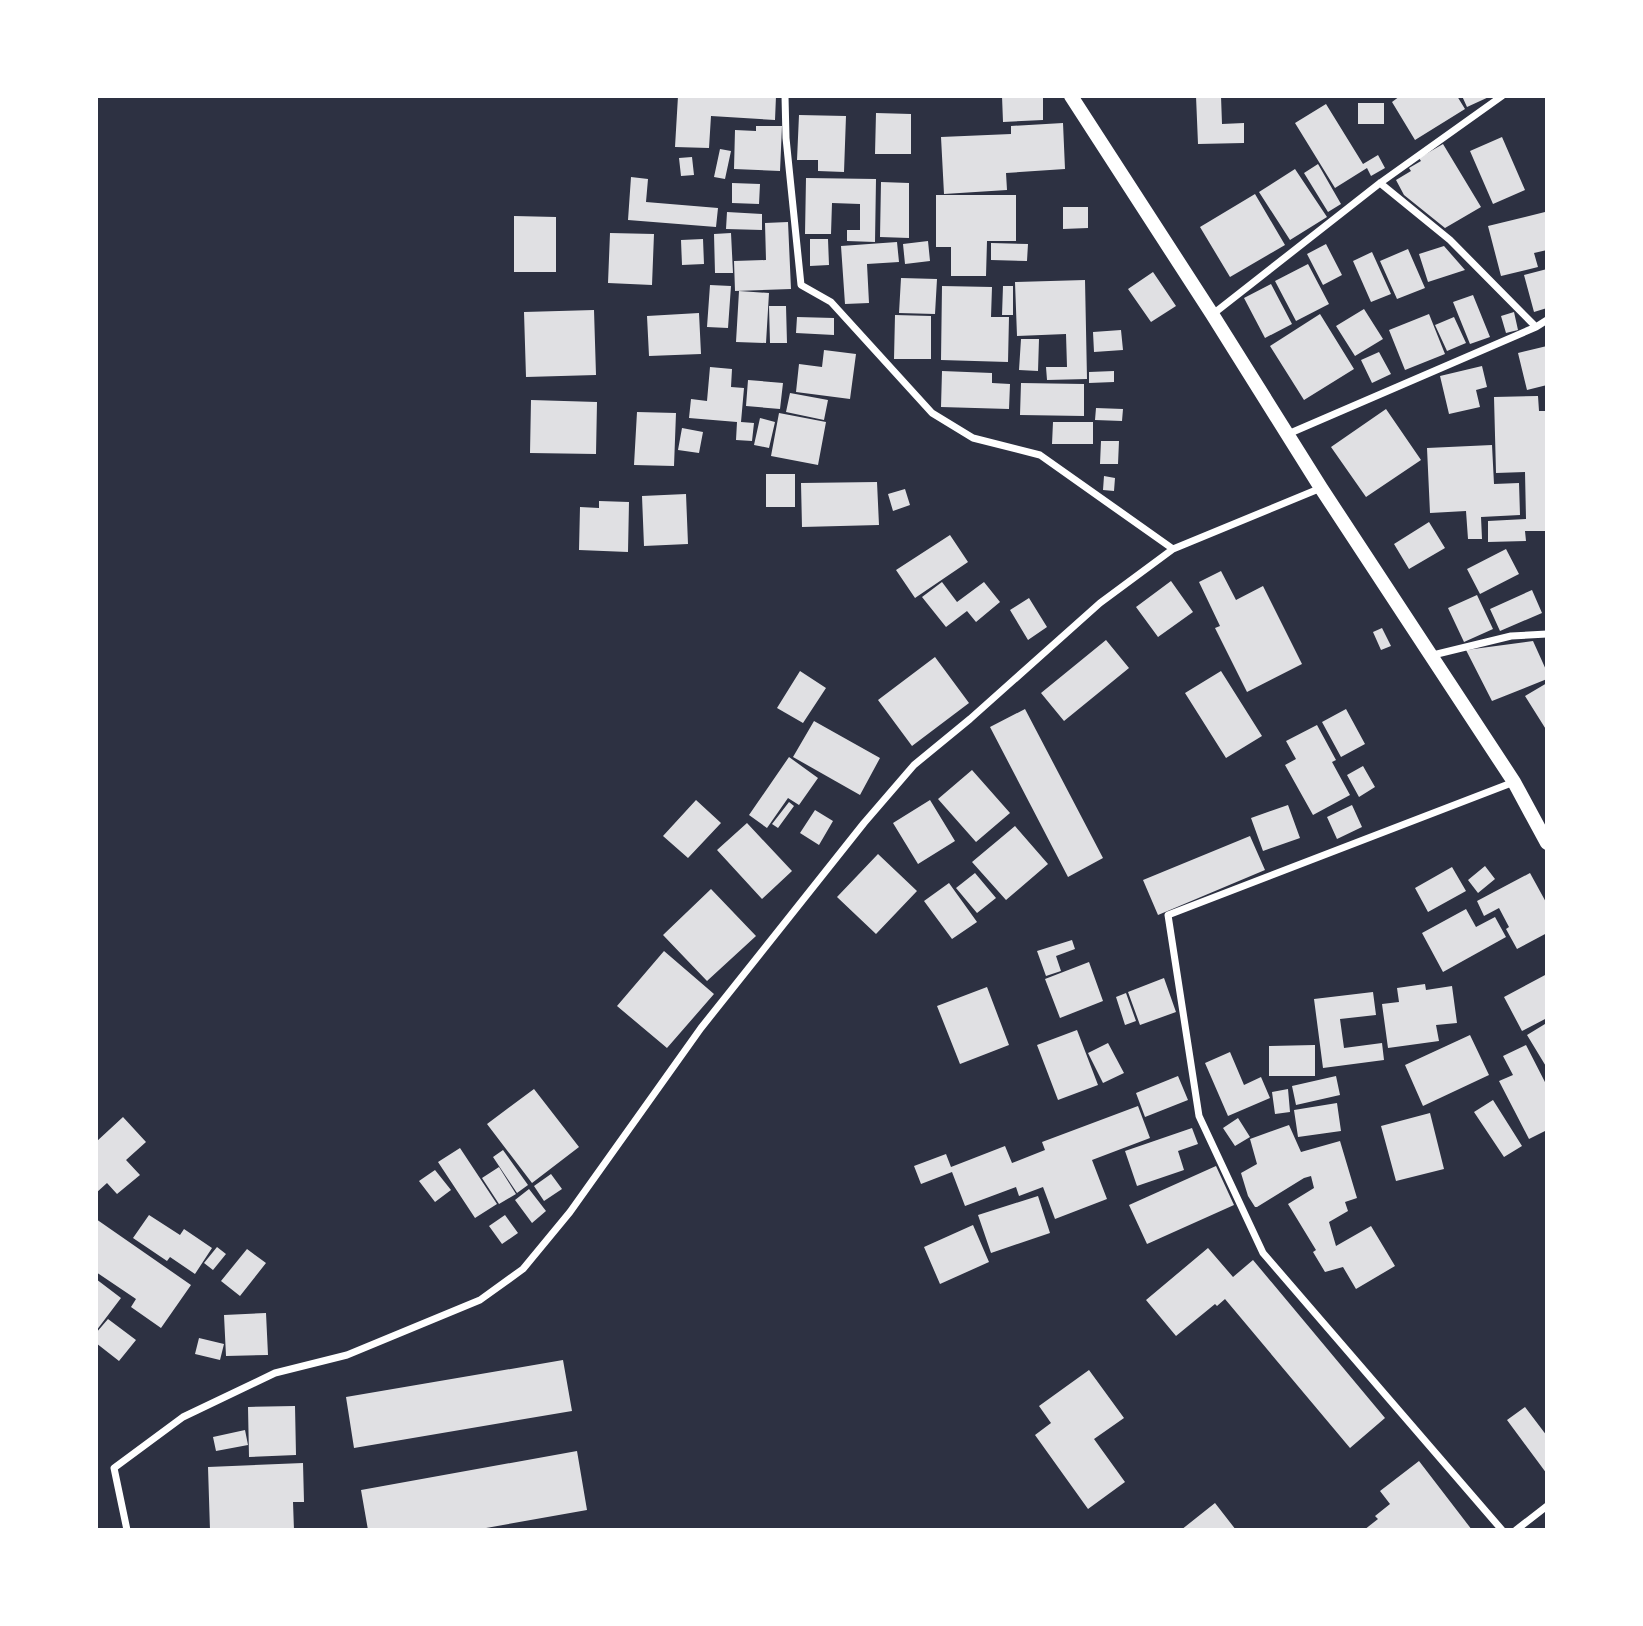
<svg xmlns="http://www.w3.org/2000/svg" width="1643" height="1626" font-family="'Fira Sans',sans-serif">
<rect width="100%" height="100%" fill="#2d3142"/>
<path fill="#e0e0e3" d="M678,96H776L775,120L711,116L709,148L675,147Z
M1002,96H1043V120L1003,122Z
M1196,96H1221L1222,124L1244,123V143L1198,144Z
M1400,96H1457L1465,109L1415,140L1392,102Z
M1462,96H1491L1467,107Z
M1358,103H1384V124H1358Z
M1326,104L1363,164L1378,155L1385,168L1371,176L1367,168L1335,188L1295,123Z
M876,113L911,114V154H875Z
M799,115L846,116L844,172L818,171V160H797Z
M1063,123L1065,169L1006,173L1007,190L944,194L941,137L1011,134V126Z
M756,126H782L780,171L734,169L735,130L756,131Z
M1502,137L1525,190L1493,204L1470,151Z
M1443,144L1481,207L1445,228L1404,195L1396,180L1411,171L1409,168L1421,161L1419,158Z
M720,149L731,151L725,179L714,177Z
M692,157L694,175L681,176L679,158Z
M1318,164L1341,204L1328,212L1304,173Z
M1295,169L1327,217L1290,240L1259,192Z
M631,177L648,179L646,202L718,208L716,227L628,220Z
M806,178L876,179L875,242L847,241V230H860V204L832,203L831,234H805Z
M881,182L909,183V238L880,237Z
M732,183L760,184L759,204L732,203Z
M1255,194L1285,245L1230,277L1200,227Z
M936,195H1016V241H987L986,276H951V247H936Z
M1063,207H1088V228L1063,229Z
M727,212L762,214V230L726,229Z
M1545,212L1547,250L1534,253L1538,267L1501,276L1488,226Z
M514,216L556,217V272H514Z
M788,222L791,289L735,291L734,261L766,260L765,223Z
M610,233L654,234L652,285L608,283Z
M731,233L733,273H715L714,234Z
M703,239L704,264L682,265L681,240Z
M810,239H828L829,265L810,266Z
M928,241L930,261L905,264L903,244Z
M897,242L899,262L867,264L869,303L845,304L841,246Z
M991,243L1028,244L1027,261L991,260Z
M1326,244L1342,275L1323,285L1307,254Z
M1444,246L1465,270L1428,282L1419,254Z
M1408,249L1425,288L1397,299L1380,261Z
M1372,252L1391,294L1371,302L1353,261Z
M1308,264L1329,304L1296,321L1275,281Z
M1547,269V308L1534,312L1524,275Z
M1153,272L1176,306L1151,322L1128,289Z
M901,278L937,279L935,314L899,313Z
M1085,280L1087,379L1047,380L1046,367H1067L1066,334L1017,336L1015,282Z
M1271,284L1292,324L1265,338L1244,298Z
M710,285L731,286L728,328L707,327Z
M942,286L992,287L991,317H1009L1008,362L941,360Z
M1003,286H1013V315H1002Z
M739,291L769,293L766,343L736,342Z
M1473,295L1490,337L1470,344L1453,302Z
M769,306H786L787,343H770Z
M1364,309L1383,339L1355,356L1336,326Z
M594,310L596,375L526,377L524,312Z
M1514,312L1518,330L1506,333L1501,316Z
M699,313L701,354L649,356L647,316Z
M1320,314L1354,369L1304,400L1270,346Z
M1429,314L1445,354L1405,370L1389,330Z
M895,315L931,316V359H894Z
M797,317L834,318V335L796,333Z
M1454,317L1466,343L1447,351L1435,325Z
M1121,330L1123,350L1094,352L1093,332Z
M1021,339H1039L1038,371L1019,370Z
M1547,346V385L1527,390L1518,353Z
M824,350L856,354L850,399L796,392L799,364L822,367Z
M1379,352L1391,374L1372,383L1361,360Z
M1482,366L1487,387L1476,390L1480,407L1449,414L1440,376Z
M710,367L732,369L731,387L744,388L741,422L754,423L752,441L736,440L737,422L689,418L691,399L707,401Z
M942,371L992,373V383L1010,384L1009,409L941,407Z
M1114,371V382L1089,383V372Z
M748,380L783,383L780,409L746,406Z
M1021,383L1084,384V416L1020,415Z
M790,393L828,400L824,420L786,412Z
M1538,396L1539,411H1547V531H1525L1526,541L1488,542V521L1526,519L1525,472L1496,473L1494,397Z
M531,400L597,402L596,454L530,453Z
M1096,408L1123,409L1122,421L1095,420Z
M1386,409L1421,460L1366,497L1331,447Z
M637,412L676,413L674,466L634,465Z
M779,413L826,422L818,465L771,456Z
M760,418L775,422L769,448L754,445Z
M1053,422H1093V444H1052Z
M682,428L703,432L699,453L678,450Z
M1101,441H1119L1118,464H1100Z
M1492,445L1494,484L1519,483L1520,515L1481,517L1482,539H1468L1466,511L1430,513L1427,448Z
M766,474H795V507H766Z
M1104,476L1115,478L1114,491L1103,490Z
M877,482L879,525L802,527L801,483Z
M905,489L910,505L893,511L888,494Z
M686,494L688,544L644,546L642,496Z
M599,501L629,502L628,552L579,550L580,507L599,508Z
M1429,522L1445,548L1409,569L1394,544Z
M950,535L968,562L915,598L896,570Z
M1506,549L1519,574L1480,594L1467,569Z
M1221,571L1236,600L1263,586L1302,664L1247,692L1215,628L1220,626L1199,582Z
M1171,581L1193,612L1158,637L1136,607Z
M942,582L957,602L984,582L1000,602L976,622L967,611L946,627L922,597Z
M1532,590L1542,613L1500,631L1490,609Z
M1477,595L1493,629L1464,642L1448,608Z
M1029,598L1047,627L1028,640L1010,610Z
M1382,628L1391,646L1381,650L1373,632Z
M1106,640L1129,668L1064,721L1041,693Z
M1533,641L1547,672V679L1492,701L1466,650Z
M935,657L969,703L912,746L878,700Z
M800,671L826,688L803,723L777,708Z
M1221,671L1262,736L1226,758L1185,693Z
M1547,683V731L1525,696Z
M1025,709L1103,858L1068,877L990,727Z
M1346,709L1365,744L1341,757L1322,722Z
M814,721L880,758L860,795L793,757Z
M1317,725L1336,760L1332,762L1350,795L1313,815L1285,765L1296,759L1286,741Z
M789,757L818,778L799,805L788,798L767,828L749,815Z
M1363,766L1375,787L1359,797L1347,775Z
M972,770L1010,813L976,842L938,799Z
M696,800L721,823L688,858L663,836Z
M930,800L955,841L918,864L893,823Z
M789,802L794,806L778,828L772,824Z
M1288,805L1300,838L1263,851L1251,818Z
M1352,805L1362,827L1337,839L1327,817Z
M815,810L833,821L819,845L800,833Z
M747,823L792,871L762,899L717,850Z
M1015,826L1048,864L1006,900L972,862Z
M1250,836L1265,870L1158,915L1143,880Z
M878,854L917,891L876,934L837,897Z
M1485,866L1495,879L1478,893L1468,880Z
M1452,867L1466,891L1428,912L1415,888Z
M975,873L996,898L977,913L956,888Z
M1530,873L1547,904V933L1517,949L1506,929L1509,927L1499,908L1484,916L1477,901Z
M949,883L977,922L952,939L924,901Z
M711,889L756,936L707,981L663,935Z
M1466,909L1476,927L1495,917L1506,937L1443,972L1422,933Z
M1072,940L1075,949L1056,956L1061,971L1046,976L1037,951Z
M664,951L714,994L667,1048L617,1006Z
M1089,962L1103,1001L1060,1018L1045,979Z
M1547,974V1018L1522,1031L1504,997Z
M1164,978L1176,1012L1140,1025L1128,992Z
M1425,984L1426,990L1452,986L1457,1023L1436,1025L1439,1041L1388,1048L1382,1004L1399,1002L1397,988Z
M987,987L1009,1045L960,1064L937,1006Z
M1373,992L1376,1015L1340,1019L1344,1048L1382,1043L1384,1060L1323,1068L1314,999Z
M1126,993L1136,1021L1125,1025L1116,997Z
M1545,1024L1547,1027V1068L1527,1035Z
M1077,1030L1098,1085L1058,1100L1037,1045Z
M1470,1035L1489,1075L1423,1106L1405,1065Z
M1108,1043L1124,1073L1103,1083L1088,1053Z
M1315,1045V1076H1269V1046Z
M1526,1045L1547,1086V1130L1529,1139L1499,1081L1513,1075L1503,1056Z
M1230,1052L1244,1085L1261,1077L1270,1098L1228,1116L1205,1063Z
M1178,1076L1188,1100L1145,1117L1136,1093Z
M1336,1076L1340,1095L1296,1105L1292,1086Z
M534,1089L579,1147L532,1183L487,1124Z
M1288,1089L1290,1112L1275,1114L1272,1092Z
M1493,1100L1522,1146L1504,1157L1474,1112Z
M1337,1103L1341,1131L1298,1137L1294,1110Z
M1138,1106L1150,1138L1092,1160L1107,1199L1055,1219L1043,1187L1019,1196L1016,1187L965,1206L952,1172L921,1184L914,1166L946,1154L951,1167L1005,1146L1012,1163L1045,1150L1042,1142Z
M1430,1113L1444,1169L1396,1181L1381,1126Z
M123,1117L146,1142L126,1160L140,1175L117,1194L107,1183L96,1193V1142Z
M1238,1118L1250,1137L1235,1146L1223,1128Z
M1289,1125L1301,1152L1340,1141L1357,1198L1345,1202L1348,1211L1329,1222L1336,1246L1371,1226L1395,1266L1356,1289L1343,1267L1325,1272L1313,1252L1316,1250L1288,1204L1314,1188L1311,1176L1304,1178L1257,1207H1255L1248,1196L1241,1173L1257,1164L1250,1139Z
M1192,1128L1198,1144L1178,1151L1184,1170L1137,1186L1125,1151Z
M460,1148L497,1204L475,1218L438,1162Z
M503,1150L528,1185L517,1193L493,1157Z
M1216,1166L1234,1205L1147,1244L1129,1205Z
M499,1167L516,1194L499,1204L482,1178Z
M435,1170L451,1190L435,1202L419,1181Z
M551,1174L562,1189L544,1201L534,1186Z
M529,1189L546,1211L532,1223L515,1200Z
M1038,1196L1050,1233L991,1253L978,1215Z
M149,1215L180,1235L184,1229L212,1248L195,1274L170,1257L167,1261L133,1238Z
M505,1215L518,1233L502,1244L489,1226Z
M96,1219L191,1285L161,1328L131,1307L136,1299L96,1272Z
M973,1225L989,1262L940,1284L924,1247Z
M217,1247L226,1254L213,1270L204,1263Z
M1208,1248L1233,1277L1253,1260L1385,1418L1350,1448L1225,1299L1217,1306L1215,1304L1176,1336L1146,1300Z
M247,1249L266,1263L240,1296L221,1281Z
M96,1279L121,1298L96,1331Z
M266,1313L268,1355L226,1356L224,1315Z
M108,1319L136,1340L119,1361L96,1343V1333Z
M199,1338L224,1344L220,1360L195,1354Z
M563,1360L572,1411L354,1448L346,1397Z
M1089,1370L1124,1418L1094,1439L1125,1482L1088,1509L1035,1435L1051,1423L1039,1406Z
M295,1406L296,1455L249,1457L248,1407Z
M1525,1407L1547,1436V1474L1507,1420Z
M245,1430L248,1445L216,1451L213,1437Z
M577,1451L587,1510L475,1530H368L361,1490Z
M1419,1461L1472,1530H1364L1378,1519L1375,1516L1390,1504L1380,1491Z
M303,1463L304,1502H293L294,1530H210L208,1467Z
M1215,1503L1236,1530H1181Z"/>
<g fill="none" stroke-linecap="round" stroke-linejoin="round">
<path stroke="#fff" stroke-width="7" d="M785,96L786,138L801,285L831,302L932,413L973,438L1040,455L1173,549
M1213,314L1380,183L1502,96
M1536,327L1547,320
M1288,434L1536,327L1450,240L1380,183
M1433,655L1511,636L1547,634
M127,1530L114,1468L183,1417L275,1373L347,1355L480,1300L523,1269L570,1212L701,1028L864,823L914,765L970,719L1100,603L1173,549L1321,488
M1502,1530L1263,1253L1199,1116L1168,915L1514,782
M1516,1530L1547,1506"/>
<path stroke="#fff" stroke-width="14" d="M1071,96L1212,314L1321,488L1514,782L1547,843"/>
</g>
<rect width="1643" height="1626" fill="none" stroke="#ffffff" stroke-width="196"/>
</svg>
